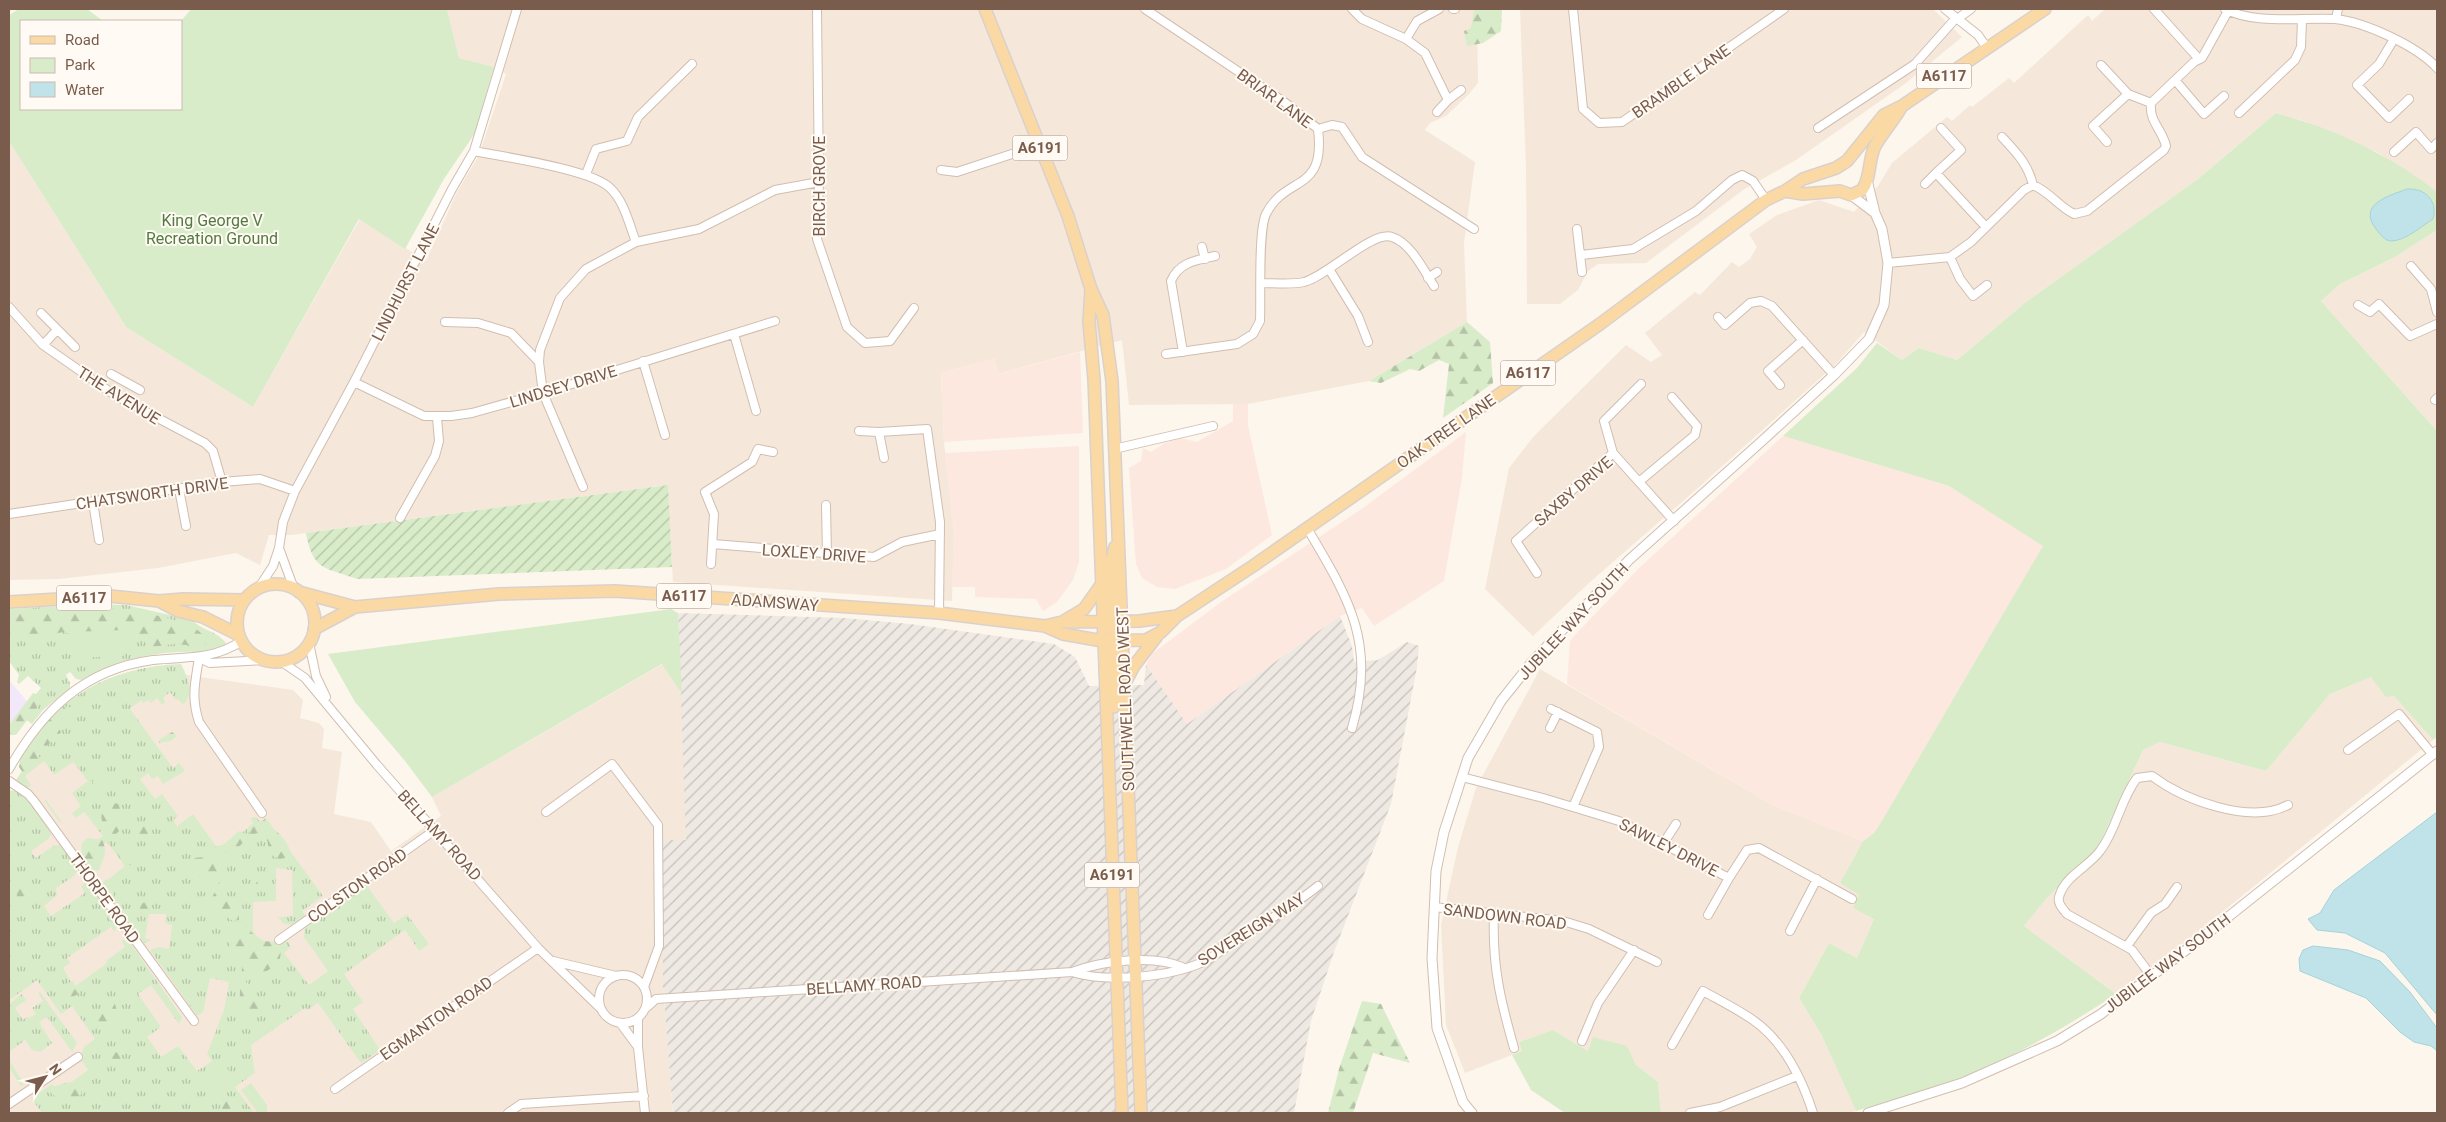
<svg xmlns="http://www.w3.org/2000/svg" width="2446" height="1122" font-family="Roboto,sans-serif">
<defs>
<pattern id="industrial-furrows" width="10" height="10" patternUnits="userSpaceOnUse" patternTransform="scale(1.25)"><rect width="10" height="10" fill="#efe9e4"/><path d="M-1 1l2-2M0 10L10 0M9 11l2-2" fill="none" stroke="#c7c0bb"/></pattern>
<pattern id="grass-tufts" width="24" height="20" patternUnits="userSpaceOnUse" patternTransform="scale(1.25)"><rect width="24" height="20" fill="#d8ecc9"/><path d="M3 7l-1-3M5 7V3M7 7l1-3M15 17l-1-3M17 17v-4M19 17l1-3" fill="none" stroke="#b4c2a5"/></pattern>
<pattern id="forest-firs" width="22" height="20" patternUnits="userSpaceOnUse" patternTransform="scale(1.25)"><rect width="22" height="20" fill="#d8ecc9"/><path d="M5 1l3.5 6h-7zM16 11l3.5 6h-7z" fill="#b4c2a5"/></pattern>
<pattern id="garden-furrows" width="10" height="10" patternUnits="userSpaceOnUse" patternTransform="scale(1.25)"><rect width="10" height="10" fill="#d8ecc9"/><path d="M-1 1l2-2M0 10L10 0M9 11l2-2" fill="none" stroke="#b4c2a5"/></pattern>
</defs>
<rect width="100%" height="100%" fill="#fdf6ec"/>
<path fill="#f5e8da" d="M447,9H1477L1478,83L1469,94L1446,116L1430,123L1425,130L1475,162L1464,243L1467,322L1369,381L1248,404L1129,405L1122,340L998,374L994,359L941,373L944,442L954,532L952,601L673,582L667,485L291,535H269L260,565L236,553L158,568L59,579L9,580V141L126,327L253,407L360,219L426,261L457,192L479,155L506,74L494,67L459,58Z
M1520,9H1933L1962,37L1906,83L1796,160L1743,190L1646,263L1598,264L1588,271L1578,290L1560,304H1527L1526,169Z
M2105,9H2437V192L2377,152L2304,121L2276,113L2198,179L2026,302L1957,360L1919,348L1902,360L1864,332L1836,364L1698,488L1589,583L1533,636L1485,589L1509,468L1534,436L1626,345L1651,362L1662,355L1645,333L1695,292L1700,295L1732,262L1739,267L1750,259L1757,247L1749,234L1777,215L1819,200L1854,212L1878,186L1892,163L1947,117L1952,121L1970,105L1972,107L2009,78L2014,83L2088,15L2092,21Z
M2437,230V431L2321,301L2340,284L2395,257Z
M663,664L682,694L687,840L663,841V986L673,1113H9V798L39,746L174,671L192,676L293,690L303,700L300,718L319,723L324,729L322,748L342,752L334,814L371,822L391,851L441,816L432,797Z
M1540,669L1771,804L1863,841L1840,883L1860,895L1854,908L1874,919L1857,958L1829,943L1799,998L1821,1034L1856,1111L1847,1113H1661L1658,1082L1636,1065L1627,1047L1588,1051L1553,1030L1519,1042L1522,1051L1465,1073L1446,1025L1441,925L1458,847L1476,788Z
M2371,677L2394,696L2433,740L2187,941L2116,994L2024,926L2046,899L2098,847L2143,750L2160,742L2266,771L2330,694Z"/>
<path fill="#fde8e0" d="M1080,352L1083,433L944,442L941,373L994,359L998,374Z
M1233,404H1248V425L1272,535L1226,569L1175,589L1157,587L1142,578L1136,564L1129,468L1141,461L1143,448L1151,452L1165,443L1181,438L1197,442L1233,421Z
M1466,432L1462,478L1444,581L1374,626L1362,608L1340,616L1187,724L1146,665L1153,653L1221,602L1360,510Z
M1783,436L1949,486L2044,546L1880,824L1874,833L1863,841L1771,804L1567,684L1570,641L1573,637L1639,568Z
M1079,446V562L1073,580L1057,602L1043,611L1036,599L975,597V587H952L954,532L945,453Z"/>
<path fill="url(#industrial-furrows)" d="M678,613L843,618L910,624L1054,644L1075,657L1089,686L1144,685L1146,665L1187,724L1340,616L1352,646L1354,662L1378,660L1407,642L1419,646L1417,667L1391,804L1334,952L1311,1021L1294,1113H673L663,986V840H686Z"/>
<path fill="#f3e8fa" d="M9,680L31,706L9,735Z"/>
<path fill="url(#grass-tufts)" d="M95,604L126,605L192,620C201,630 217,631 226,643L225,645C207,653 185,651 165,653C135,656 107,665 81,680L76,679L70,672L66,675L70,683V688L43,710L32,724L22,717L27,704L41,688L28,676L19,684L17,682L19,675L9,661V609Z
M181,664C187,676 194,691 185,703L182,704L178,699L176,700L170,692L163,698L165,702L162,705L157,698L151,703L148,700L143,703L141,700L130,709L173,768L179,763L185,771L163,784L158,776L152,779L148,773L140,779L155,799L162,794L178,816L173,820L177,826L193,814L218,849L254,824L250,818L256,817L260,822L266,818L323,896L302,911L305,916L292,925L284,924L278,917L293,916L292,870L276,868V901L253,902V931L267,952L284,941L288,942L291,947L284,953L309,985L328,971L304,937L305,926L365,883L394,923L407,914L429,944L419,951L405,930L344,974L363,1002L353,1009L380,1050L361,1063L318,1003L308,1010L305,1008L251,1045L255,1073L235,1087L254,1113H42L31,1098L52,1084L58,1092L88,1070L80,1058L84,1047L95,1039L72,1006L61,1014L37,980L11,999L9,995V790C29,792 40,817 52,833L48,839L31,851L36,858L53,846L60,845L78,869L74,876L56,888L57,895L44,906L51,916L85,893L81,886L87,882L116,925L115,932L111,927L67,958L70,963L63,968L74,987L106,964L107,960L125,947L121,940L129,941L182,1017L179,1024L151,985L138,994L161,1027L147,1037L161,1057L178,1046L197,1071L212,1061L207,1054L224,1010L229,982L210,978L203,1012L197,1016L150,950L159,947L169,949L172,925L165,923L166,914H149L145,938L152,940L144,943L98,878L104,883L125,866L107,842L85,858L81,853L103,836L84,812L76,818L72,813L81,806L72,793L88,781L73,762L54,775L44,761L25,776L31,785L28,788L16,780L22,771L20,759C57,696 109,667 181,664Z
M40,992L77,1043L72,1052L47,1017L39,1022L52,1043L40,1052L32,1050L25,1040L9,1052V1004L22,994L26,1000L15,1008L23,1020L28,1016L29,1018L36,1014L32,1008L43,1001L38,993Z
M9,1060L23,1082L22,1087L9,1068Z"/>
<path fill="url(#forest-firs)" d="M1474,9H1502L1501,31L1483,43L1467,46L1464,31L1471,28Z
M1467,322L1490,342L1493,383L1443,418L1449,364L1439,360L1419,371L1410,369L1381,383L1369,381Z
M84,606C109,608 188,615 203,635C207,641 205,647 202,654L193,653L187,645L174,644L152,647L143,635L130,636L114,633L78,636L63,632L34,638L9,635V612Z
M33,693L38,695L39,704L16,735H10L9,725Z
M61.5 712a5.5 5.5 0 1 1 11 0a5.5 5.5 0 1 1-11 0Z
M54,712L58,716V728L61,732L57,738L46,746L39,744L38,754L41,760L23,773L19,767L20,757L36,738L40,728Z
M172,732L177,736L171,741L159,743V740Z
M99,775L103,780L102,785L96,784L93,788L98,792V797L91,801L86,798L95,776Z
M44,800H46L61,821L60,823Z
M114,803L119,804L123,827L111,839L104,841L101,813Z
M257,821C272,824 291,841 291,857L280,859L271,855C265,844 273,840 257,833L251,836L249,834L248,827Z
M131,822L146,823L150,828L148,834L142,841L132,834L128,824Z
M239,831L246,834L247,839L233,852H225L218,867L224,878L214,888L194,873L193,858L205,857L212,847L223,845Z
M87,838L102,840C109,853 102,859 99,870L89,872C83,862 80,855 82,843Z
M126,847L135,852L136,860L131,865H124L118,856L117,849Z
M267,871L270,878L264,892L258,891L252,894L251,891L262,874Z
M108,879L114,894L113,898L108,899L105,893L104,881Z
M21,887L27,891L31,899C25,903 22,903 17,897L16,889Z
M221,888L226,895L227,901L234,903L239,910V920L233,921L211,908C211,899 212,892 221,888Z
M140 908a6 6 0 1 1 12 0a6 6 0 1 1-12 0Z
M239,921L251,924V932L264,941L275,942C289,957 274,968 259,975L240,958H234C227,943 230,935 239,921Z
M244,964L251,976L246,981C249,995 263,998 258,1017L252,1019C233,1008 242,985 242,966Z
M73,981L78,994L71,998L66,993L65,984Z
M114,1001L119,1017L111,1031L105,1033L95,1015L98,1012L101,1013Z
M1362,1001L1381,1004L1410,1063L1373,1053L1353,1113H1328L1339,1069Z
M109,1051C117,1051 121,1054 123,1062L118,1067L112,1068L108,1058Z
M70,1082L78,1086L82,1093L79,1097L80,1105L76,1108C67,1100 57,1100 49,1091L51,1087Z
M228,1098L232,1105L233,1112L223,1113L219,1111L221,1104Z"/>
<path fill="#d8ecc9" d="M19,9H87L103,21H21V109H181V21L191,9H447L459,58L494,67L475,133L444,179L405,249L359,219L253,407L126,327L9,141V15Z
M2276,113C2335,129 2390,155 2437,192V230L2395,257L2340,284L2321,301L2437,431V737L2433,740L2394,696L2386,697L2371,677L2330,694L2266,771L2160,742L2143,750L2098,847L2046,899L2024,926L2116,994C2065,1028 2011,1059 1954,1080C1922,1091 1889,1101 1856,1111L1821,1034L1799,998L1829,943L1857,958L1874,919L1853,908L1859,895L1840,883L1863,841L1874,833L1880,824L2043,546L1949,486L1783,436L1857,368L1877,343L1902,360L1919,348L1957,360L2026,302L2198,179Z
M671,609L678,613L682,694L662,664L432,797L405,761L355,702L328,654Z
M122,630L123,656L72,658L71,632Z
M1553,1030L1588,1051L1593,1037L1627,1046L1636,1065L1658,1082L1661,1113H1565L1531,1090L1512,1055L1522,1051L1519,1042Z
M212,1064L225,1065L234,1078L210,1096L200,1084L206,1079Z
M251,1083L267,1105V1113H258L241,1090Z"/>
<path fill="url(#garden-furrows)" d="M668,485L672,567L357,579C324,567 313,571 306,533Z"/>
<path fill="#bfe3e8" stroke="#a5d3da" d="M2407,189C2425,188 2438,200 2433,219C2422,226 2405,241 2391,241C2385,241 2380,234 2376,229C2357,204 2389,196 2407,189Z
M2437,812V1015L2385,953L2345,933L2317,930L2308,919L2320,913L2334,890Z
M2313,946L2348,950L2380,961L2410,992L2437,1028V1051L2431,1046L2414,1042L2400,1032L2366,998L2300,971L2299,959L2303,950Z"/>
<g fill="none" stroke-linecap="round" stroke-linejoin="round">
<defs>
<path id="minor" d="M1145,9L1287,104L1318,129L1332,125L1342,127L1362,157L1474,229
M1352,9L1362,19L1406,39L1425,53L1448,100
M1453,9H1455
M1573,9L1583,109L1599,123L1622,122L1784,9
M1945,9L1978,35L1987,48
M2154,9L2199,59
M2225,9C2255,25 2302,17 2335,19C2365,22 2417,46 2437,68
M817,10L819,182L817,239L847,327L865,343L890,341L914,308
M1957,19L1971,9
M2336,19L2338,9
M1406,39L1417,21L1439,9
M2394,39L2379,64L2357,85L2389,118L2409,99
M2101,65L2128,94L2151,103
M2175,80L2204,114L2224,96
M1437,112L1448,100L1461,90
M2239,113L2295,60L2301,47L2302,20
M1818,128L1915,64L1956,18
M1941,128L1961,150L1936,173L1986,227
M2002,137C2016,152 2028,164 2033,185
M2107,142L2093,126L2128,94
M474,151C504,157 589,169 609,187C624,200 629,224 636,242
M2394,152L2416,132L2431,149L2437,143
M941,170L957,172L1039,145
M586,174L596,149L627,141L638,117L692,64
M1925,184L1936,173
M1577,229L1582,272
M1202,247L1205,259
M1581,255L1633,249L1696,211L1732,180L1742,175L1753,181L1766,200
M1950,257L1960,279L1973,296L1987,285
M1888,263L1950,257L1971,242L2024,190L2033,185C2050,192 2058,206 2074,214L2087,211L2164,150L2166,146C2162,129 2149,122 2151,103L2194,62L2202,58L2228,11
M2411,266L2431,289L2437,312
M1329,269L1358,316L1368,342
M1428,278L1437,272
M1261,283C1275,283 1291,285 1304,282C1327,276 1373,230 1392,237C1411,243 1424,271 1434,286
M2358,305L2370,312L2379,304L2410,336L2437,324
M9,307L43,345L116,396L205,443L213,451L222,482
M41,313L75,347
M1718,317L1725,325L1750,303L1761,301L1772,306L1834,375
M445,322L478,323L511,333L539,362L543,393L583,487
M734,334L756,411
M43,345L57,330
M1183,352L1171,281C1179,262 1197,260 1215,256
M1166,354L1237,344L1253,334L1260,321C1261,299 1258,230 1266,214C1286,174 1326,194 1318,129
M643,361L665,435
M539,362L540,350L560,298L586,269L636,242L699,229L775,190L819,182
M111,374L140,390
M354,382L424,416H451L472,413L543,393L775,321
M1780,385L1768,371L1803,340
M2435,400L2437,398
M859,431L879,432
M1114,449L1213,426
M1613,453L1604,421L1641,384
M884,458L879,432L927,429L940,522L939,613
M1640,481L1695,435L1697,426L1672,397
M179,489L186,526
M93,502L99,540
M826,505L827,555
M9,514L222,482L260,479L295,491
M400,518L435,456L439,441L437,418
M1307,528C1349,599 1377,643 1352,728
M713,544L874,557L902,542L940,534
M279,548L294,589
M711,564L714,514L705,492L752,462L758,449L773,452
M1537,573L1516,541L1613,453L1674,521
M258,589L273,566L279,548L283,522L295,491L354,382L452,189L474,151L517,9
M309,643L316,676L326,697
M199,658C195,683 191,697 199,722L262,813
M199,658L210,663L263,660
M282,662L305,678L377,765L538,948L600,1008
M1551,709L1597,732L1599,747L1573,807
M1550,728L1558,712
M2348,750L2399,714L2433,755
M9,769C42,711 84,669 153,660C188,656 210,661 242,641
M1462,777L1543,798L1619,821L1729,878L1747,850L1759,848L1852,899
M9,781L28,794L34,801L194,1021
M546,812L612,764L658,825L659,946L644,987
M1663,844L1676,824
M1434,907L1563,921L1589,929L1657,962
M1494,913C1492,965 1500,999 1514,1048
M1708,915L1729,878
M1790,931L1817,879
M279,940L435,830
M2127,946L2151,913L2165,904L2177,887
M553,961L616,976
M1072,972C1107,983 1170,977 1203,962C1215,956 1227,946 1239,939C1266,922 1293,906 1318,886
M599 999a24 24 0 1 1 48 0a24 24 0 1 1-48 0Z
M2152,977L2132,950L2067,914C2062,908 2056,902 2060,894C2066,876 2089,866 2100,851C2117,829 2120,800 2137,778L2152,776C2184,800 2250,825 2288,805
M646,1008L656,999L1072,972C1102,961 1153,954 1182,967
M638,1019V1047L645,1113
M621,1024L638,1047
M1582,1041L1598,1003L1634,950
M1672,1045L1703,991C1719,1000 1737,1009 1753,1020C1783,1041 1802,1079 1813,1113
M335,1089L538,948
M9,1104L78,1057
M508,1113L521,1104L644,1096
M1690,1113L1720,1107L1797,1076"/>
<path id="tertiary" d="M1851,195L1875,213
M1472,1113L1463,1102L1437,1028L1432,958L1436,871L1444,832L1468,758L1501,701L1532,662L1629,560L1762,441L1834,375L1869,339L1884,305L1888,263L1882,229L1875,213L1867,180
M1868,1113L1962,1083L2057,1041L2101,1014L2194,944L2437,751"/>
<path id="primary" d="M985,9L1068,216L1091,289L1103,315L1112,381L1141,1113
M1785,191L1803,194L1840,191L1851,195L1862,190C1871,179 1868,160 1875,146C1883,132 1894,120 1902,106
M1091,290L1089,322L1094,379L1122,1113
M237 623a39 39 0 1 1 78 0a39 39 0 1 1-78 0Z
M299,592L355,607L499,594L615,591L939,613L1045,626L1063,634L1103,641L1146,640L1161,632L1177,616L1253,566L1600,324L1766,200L1785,191L1803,179L1836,168L1847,161L1884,115L1902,106L2045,9
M159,601L178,611L203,617L239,635
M9,602L110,596L159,601L183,599L244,600
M1064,621L1084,609L1101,585
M1045,626L1062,622L1139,621L1177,616
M1112,628L1111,563L1115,547
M314,629L355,607
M1125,683L1134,666L1157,636
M1114,707L1115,636"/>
</defs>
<use href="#minor" stroke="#d1beb0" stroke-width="10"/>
<use href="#tertiary" stroke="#d1beb0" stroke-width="11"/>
<use href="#primary" stroke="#dad1cd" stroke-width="14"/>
<use href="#minor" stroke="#fff" stroke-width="8"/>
<use href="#tertiary" stroke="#fff" stroke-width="9"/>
<use href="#primary" stroke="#fbd9a5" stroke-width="11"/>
</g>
<g text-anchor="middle" stroke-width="4" stroke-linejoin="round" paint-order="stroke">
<g fill="#fffaf3" stroke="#a28b7f" stroke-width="1">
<rect x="1916.5" y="63.5" width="55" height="25" rx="4"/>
<rect x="1012.5" y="135.5" width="55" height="25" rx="4"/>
<rect x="1500.5" y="360.5" width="55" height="25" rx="4"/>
<rect x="656.5" y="583.5" width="55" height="25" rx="4"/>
<rect x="56.5" y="585.5" width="55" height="25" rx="4"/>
<rect x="1084.5" y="862.5" width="55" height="25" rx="4"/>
</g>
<g font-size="15" font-weight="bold" fill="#7a5c4d">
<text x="1944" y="81">A6117</text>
<text x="1040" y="153">A6191</text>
<text x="1528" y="378">A6117</text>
<text x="684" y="601">A6117</text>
<text x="84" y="603">A6117</text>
<text x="1112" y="880">A6191</text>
</g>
<g font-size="16" fill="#7a5c4d" stroke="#fffaf3">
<text transform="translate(1681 81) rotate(-35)" y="6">BRAMBLE LANE</text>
<text transform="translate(1275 98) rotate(36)" y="6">BRIAR LANE</text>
<text transform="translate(819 186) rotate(-90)" y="6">BIRCH GROVE</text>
<text transform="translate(405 282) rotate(-63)" y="6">LINDHURST LANE</text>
<text transform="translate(563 386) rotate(-17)" y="6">LINDSEY DRIVE</text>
<text transform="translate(119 395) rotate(32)" y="6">THE AVENUE</text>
<text transform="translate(1446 431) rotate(-35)" y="6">OAK TREE LANE</text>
<text transform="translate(1573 491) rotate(-41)" y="6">SAXBY DRIVE</text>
<text transform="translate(152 493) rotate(-8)" y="6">CHATSWORTH DRIVE</text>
<text transform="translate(814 553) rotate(4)" y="6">LOXLEY DRIVE</text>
<text transform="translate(775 602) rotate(4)" y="6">ADAMSWAY</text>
<text transform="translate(1573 621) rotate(-47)" y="6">JUBILEE WAY SOUTH</text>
<text transform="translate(1125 699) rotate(-92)" y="6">SOUTHWELL ROAD WEST</text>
<text transform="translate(440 835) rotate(48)" y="6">BELLAMY ROAD</text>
<text transform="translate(1669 847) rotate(27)" y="6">SAWLEY DRIVE</text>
<text transform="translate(357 885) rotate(-35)" y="6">COLSTON ROAD</text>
<text transform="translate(105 898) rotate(54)" y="6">THORPE ROAD</text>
<text transform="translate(1505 916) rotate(7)" y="6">SANDOWN ROAD</text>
<text transform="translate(1251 929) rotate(-32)" y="6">SOVEREIGN WAY</text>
<text transform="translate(2167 963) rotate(-37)" y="6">JUBILEE WAY SOUTH</text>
<text transform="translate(864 985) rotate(-4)" y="6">BELLAMY ROAD</text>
<text transform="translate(436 1018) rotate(-35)" y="6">EGMANTON ROAD</text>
</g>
<g font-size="16" fill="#537a41" stroke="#fffaf3">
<text x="212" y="226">King George V<tspan x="212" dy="18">Recreation Ground</tspan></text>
</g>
</g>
<rect width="2446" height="1122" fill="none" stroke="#7a5c4d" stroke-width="20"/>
<rect x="20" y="20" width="162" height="90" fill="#fffaf3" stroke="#cabbb1"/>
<rect x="30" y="36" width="25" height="8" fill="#fbd9a5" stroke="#cabbb1"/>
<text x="65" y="45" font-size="15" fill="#7a5c4d">Road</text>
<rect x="30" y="58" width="25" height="15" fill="#d8ecc9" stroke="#cabbb1"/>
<text x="65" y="70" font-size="15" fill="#7a5c4d">Park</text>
<rect x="30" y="82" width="25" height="15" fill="#bfe3e8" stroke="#cabbb1"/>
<text x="65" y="95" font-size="15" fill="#7a5c4d">Water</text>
<g transform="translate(45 1077) rotate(54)" stroke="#fffaf3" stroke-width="4" paint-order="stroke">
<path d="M0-4L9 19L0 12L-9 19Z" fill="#7a5c4d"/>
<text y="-8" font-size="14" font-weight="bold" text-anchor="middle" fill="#7a5c4d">N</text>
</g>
</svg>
